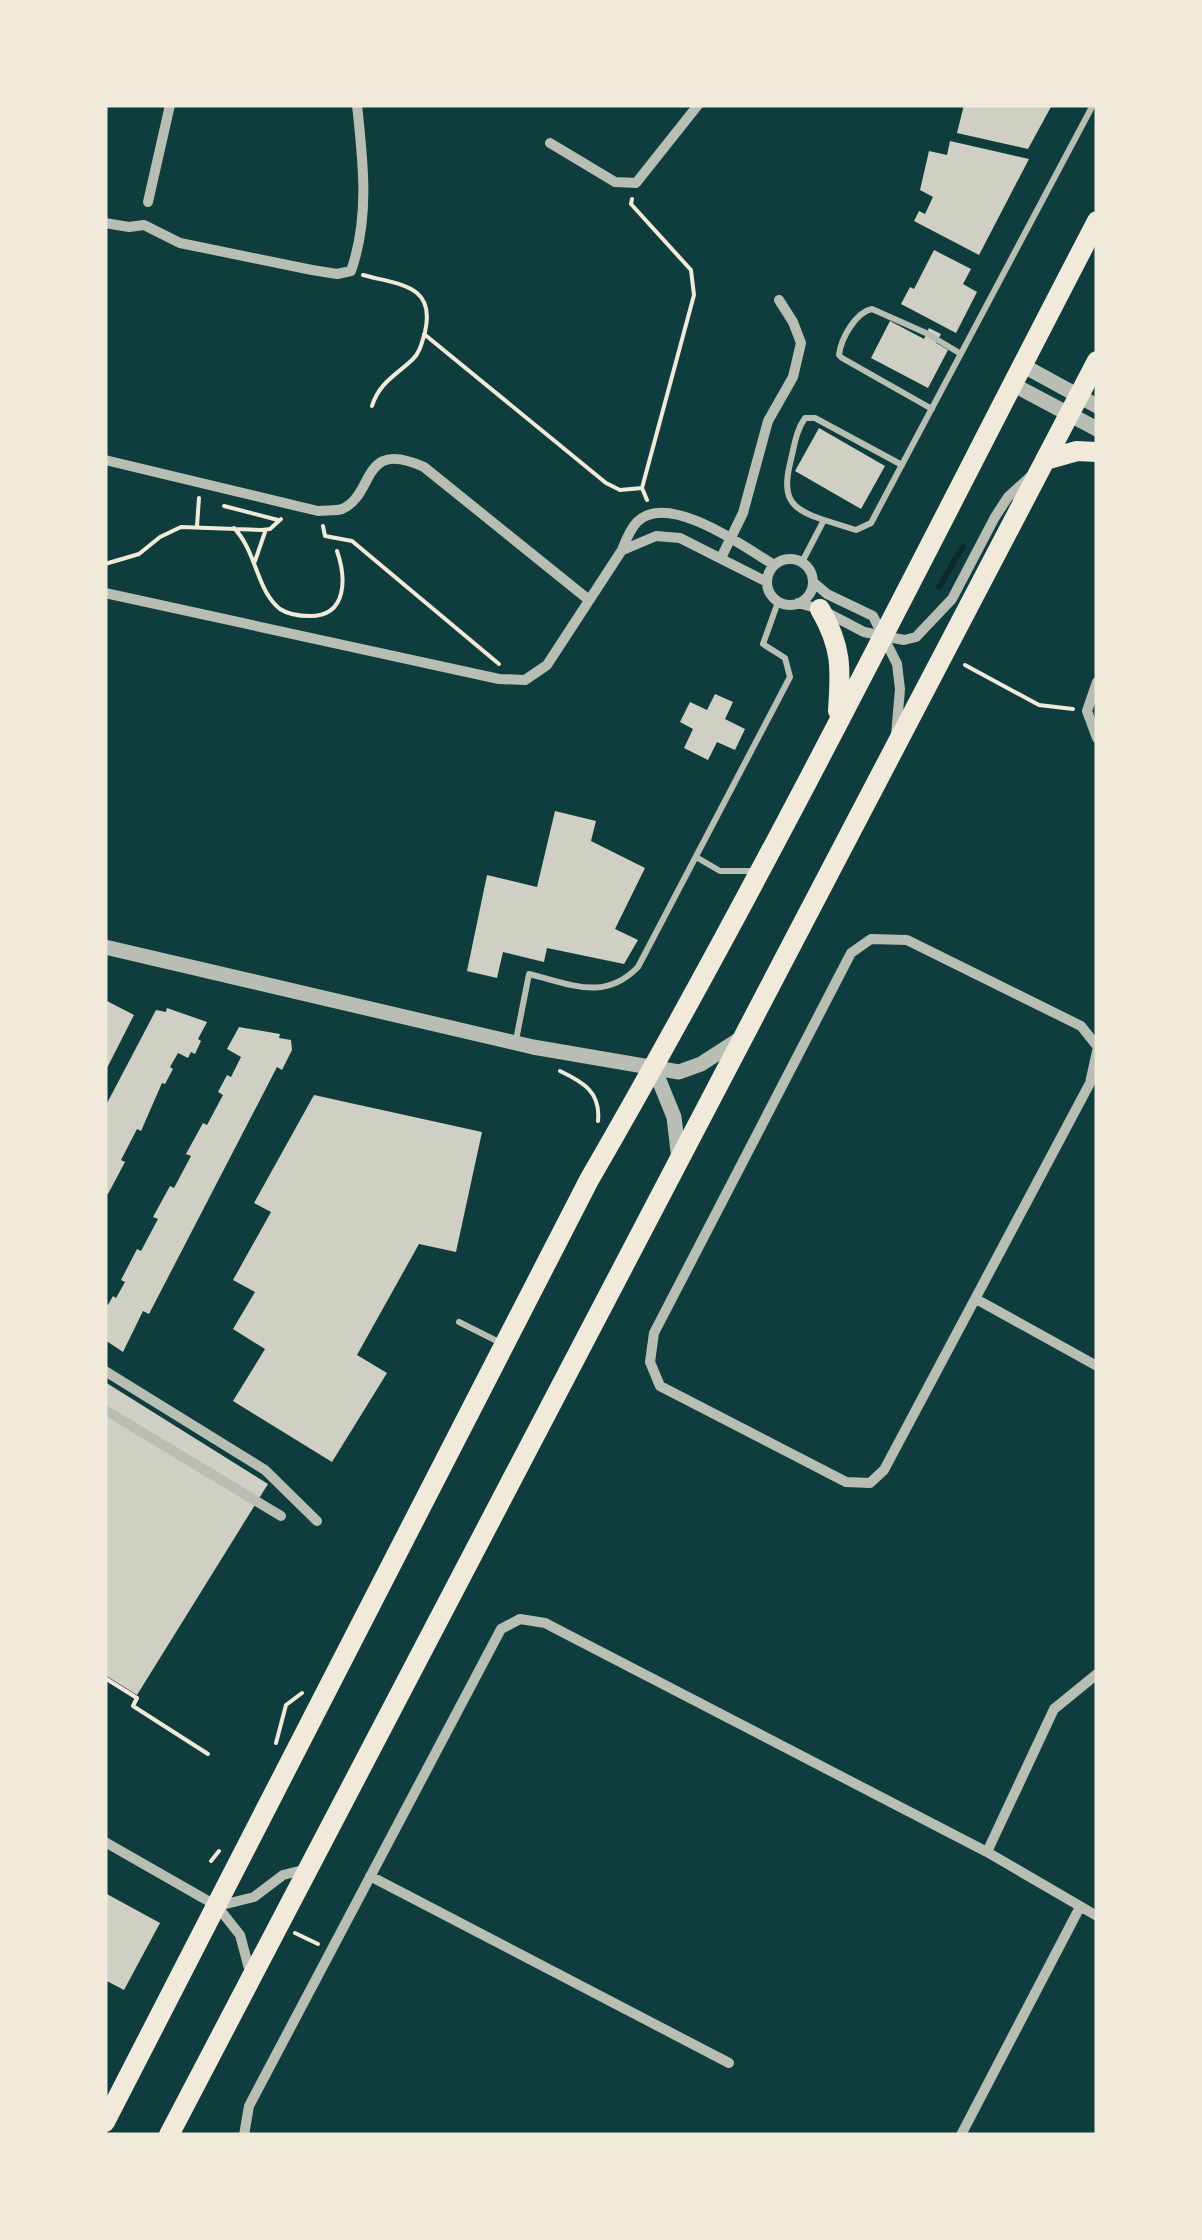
<svg xmlns="http://www.w3.org/2000/svg" width="1202" height="2240" font-family="Raleway,sans-serif">
<rect width="100%" height="100%" fill="#0f3d3e"/>
<g fill="none" stroke-linecap="round" stroke-linejoin="round">
<path stroke="#0a2a2b" stroke-width="6" d="M939,587L963,547"/>
</g>
<path fill="#cfcfc3" d="M964,105H1052L1028,149L957,133Z
M950,141L1029,159L979,255L914,221L919,211L925,214L933,197L920,190L929,151L947,155Z
M934,250L971,269L963,284L977,292L956,333L901,304L910,287L914,289Z
M890,321L924,339L929,328L941,334L936,343L948,350L928,388L871,358Z
M819,428L885,466L861,509L795,471Z
M715,694L733,702L725,719L745,729L735,750L717,742L708,760L684,748L693,729L680,722L690,702L707,710Z
M555,811L596,821L591,841L645,868L615,929L638,940L624,964L547,948L544,962L503,952L497,978L467,971L487,875L537,887Z
M105,1000L134,1015L105,1072Z
M167,1008L207,1022L198,1039L201,1041L195,1054L191,1052L188,1058L178,1053L170,1067L173,1069L165,1084L162,1083L141,1131L137,1129L121,1160L125,1162L108,1194L105,1192V1107L156,1010L166,1012Z
M239,1027L280,1034L279,1038L291,1040L292,1050L282,1070L277,1067L149,1314L143,1311L123,1352L105,1340V1303L108,1305L113,1296L116,1298L125,1282L121,1280L137,1249L141,1251L158,1219L153,1217L170,1186L174,1188L191,1156L186,1154L203,1123L207,1125L223,1095L218,1092L227,1075L231,1077L241,1057L227,1049Z
M314,1095L482,1132L456,1252L419,1244L357,1355L387,1373L332,1462L233,1401L265,1349L233,1329L255,1292L233,1280L271,1212L254,1203Z
M105,1382L268,1484L137,1695L105,1675Z
M105,1893L160,1923L124,1990L105,1980Z"/>
<g fill="none" stroke-linecap="round" stroke-linejoin="round">
<path stroke="#f1e9da" stroke-width="4" d="M632,199L631,204L691,270L694,295L642,488
M363,275C399,285 436,284 425,332C422,342 420,353 412,360C396,375 379,383 372,406
M424,334L606,483L620,490L642,488L647,500
M224,506L278,520
M197,526L199,498
M323,526L325,536L352,541L499,664
M234,528C257,552 256,590 280,609C289,615 299,616 310,616C348,616 346,577 337,551
M255,561L265,532
M105,564L139,554L160,537L181,527L262,530L270,529L281,519
M965,665L1039,705L1073,709
M560,1071C583,1082 601,1092 598,1121
M105,1678L137,1698L133,1706L208,1754
M276,1743L286,1705L302,1693
M211,1861L219,1851
M295,1933L318,1944"/>
<path stroke="#b8beb3" stroke-width="6" d="M932,409L842,358L839,355C841,338 856,312 872,309L926,333L961,354
M824,520C785,508 782,494 792,455C795,442 797,429 805,418H815L902,465
M802,562L824,520L856,530L871,523L1093,105
M696,857L720,871H756
M516,1040L529,974C571,984 604,1002 638,967L790,677L785,658L763,644L778,602
M459,1322L499,1342"/>
<path stroke="#b8beb3" stroke-width="10" d="M550,143L615,182L636,183L698,105
M148,202L170,105
M105,223L129,227L144,225L180,243L312,270L337,274L351,271C370,217 363,161 357,105
M105,460L318,511C325,510 336,511 342,509C376,494 360,438 424,467L589,600
M623,550L656,536L680,538L767,582
M721,558L743,513L768,421L793,377L801,343L793,322L779,300
M767 582a23 23 0 1 1 46 0a23 23 0 1 1-46 0Z
M813,582L827,594L873,616L897,664L900,689L896,735
M105,593L499,679L525,680L547,665L622,550C626,540 630,529 637,522C668,491 745,547 774,565
M798,603L820,609L864,632L904,640L916,637L952,599L995,517L1008,497L1031,476
M1097,682L1087,711L1097,738
M1097,1046L1081,1026L907,940L871,939L851,953L654,1333L650,1362L660,1386L846,1482L870,1483L884,1470L1090,1083L1097,1051
M976,1299L1097,1366
M105,1371L265,1470L317,1521
M105,1410L281,1516
M105,1842L217,1906L240,1935L251,1976
M987,1852L1054,1709L1097,1674
M370,1876L729,2063
M218,1906L254,1897L283,1875L307,1869
M244,2135L249,2106L501,1629L520,1619L545,1623L987,1852L1097,1916
M961,2135L1080,1907"/>
<path stroke="#b8beb3" stroke-width="15" d="M1022,365L1097,406
M1012,384L1097,429
M105,947L533,1047L679,1072L701,1064L743,1037
M654,1068L674,1117L679,1160"/>
<path stroke="#f1e9da" stroke-width="20" d="M1045,460L1077,451L1097,452
M820,609C842,647 841,668 838,711
M105,2122L589,1180C770,867 930,542 1097,221
M169,2135L1097,361"/>
</g>
<rect width="1202" height="2240" fill="none" stroke="#f1e9da" stroke-width="215"/>
</svg>
